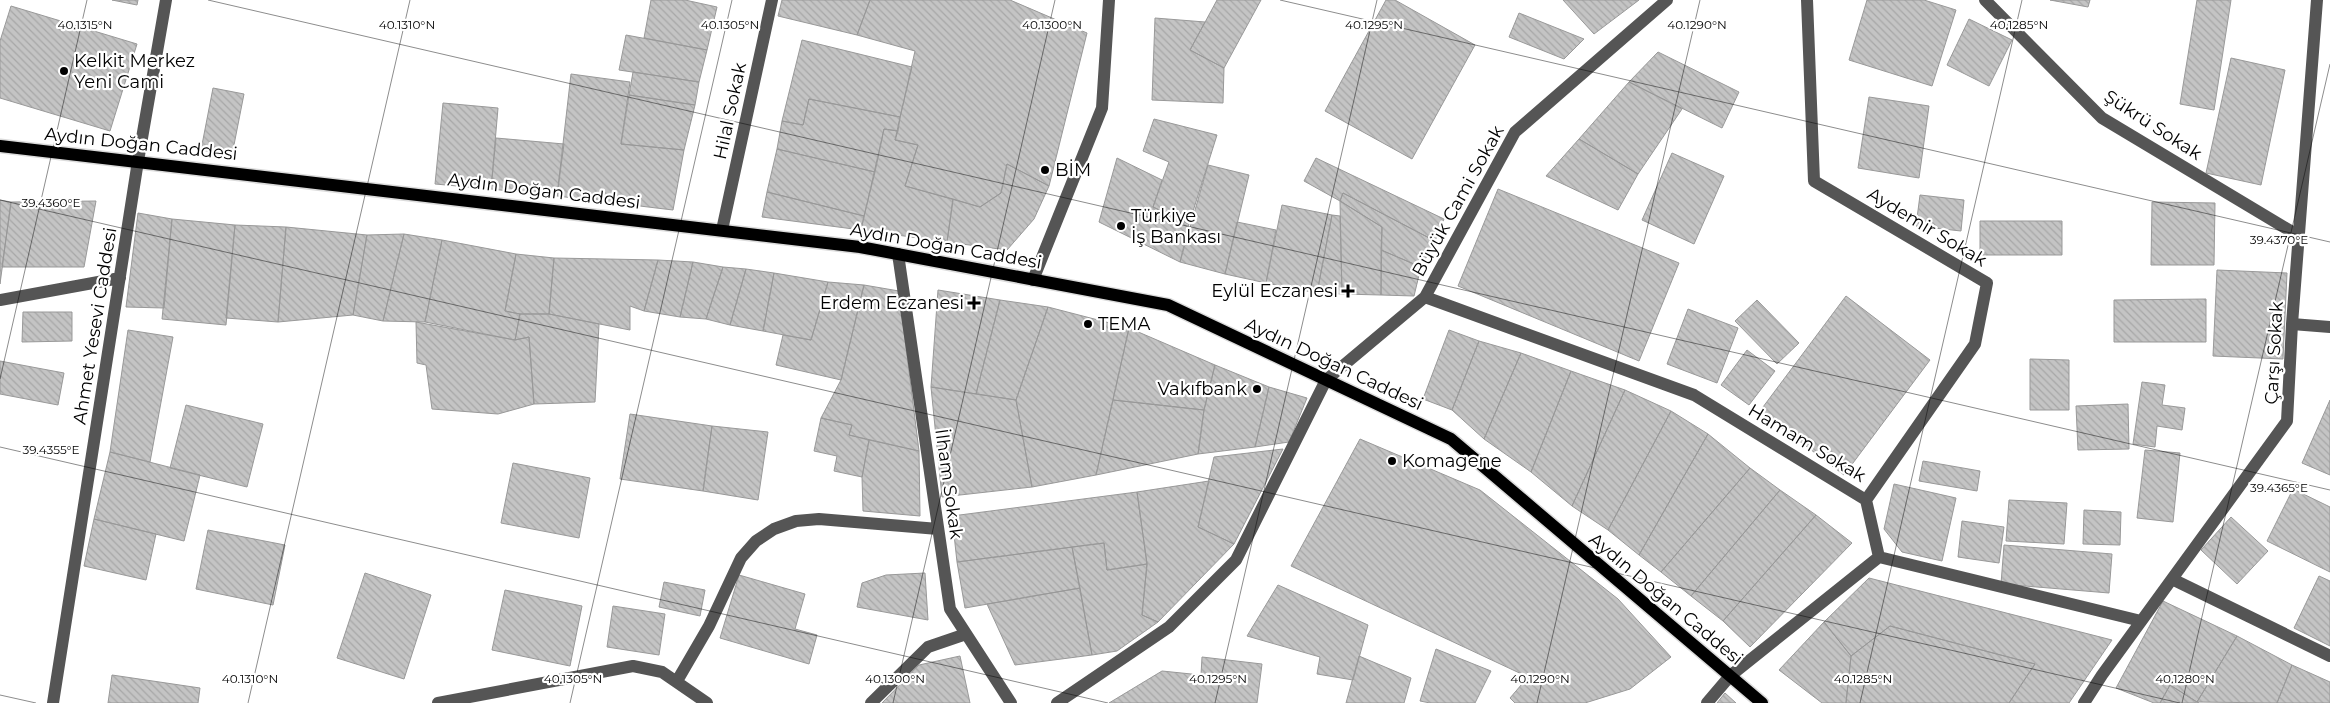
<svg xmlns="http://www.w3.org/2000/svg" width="2330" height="703" font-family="Montserrat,sans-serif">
<defs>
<pattern id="building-back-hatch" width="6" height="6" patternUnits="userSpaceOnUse" patternTransform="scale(1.25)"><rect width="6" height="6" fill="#c4c4c4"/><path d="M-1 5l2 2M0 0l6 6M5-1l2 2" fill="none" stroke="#a7a7a7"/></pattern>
</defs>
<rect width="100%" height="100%" fill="#fff"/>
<path fill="url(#building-back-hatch)" stroke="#999" d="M112,0H138L137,5Z
M651,0H685L717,7L707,50L644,38Z
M782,0H870L857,35L778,16Z
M870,0H1010L1087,33L1049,186L1007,164L1001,193L980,207L905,186L918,145L895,140L915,51L857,35Z
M1217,0H1261L1224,68L1190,50Z
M1386,0H1395L1475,45L1412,159L1325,111Z
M1563,0H1639L1594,34Z
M1867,0H1924L1956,10L1932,86L1849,60Z
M2050,0H2090L2088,7Z
M2197,0H2231L2214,110L2180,104Z
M11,6L137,44L110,131L0,98V41Z
M1519,13L1584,39L1564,59L1509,37Z
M1155,18L1205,22L1190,50L1224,68L1223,103L1152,100Z
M1969,19L2012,40L1989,86L1947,65Z
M626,35L707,50L699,82L619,70Z
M802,40L912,67L900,117L809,99L803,125L782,121Z
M1658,52L1739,92L1722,128L1629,82Z
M2231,58L2285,70L2261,185L2206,173Z
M633,72L699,82L695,105L629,95Z
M571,74L630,82L621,144L684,150L673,210L557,196Z
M1629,82L1682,109L1638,174L1579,139Z
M213,88L244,94L232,155L201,150Z
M629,95L695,105L684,150L621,144Z
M1869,97L1929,106L1919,178L1858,168Z
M809,99L900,117L898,131L884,129L875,172L777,149L782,121L803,125Z
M443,103L498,108L491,189L435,184Z
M1154,119L1217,135L1189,224L1153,207L1169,162L1143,151Z
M884,129L898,131L895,140L918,145L905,186L953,199L947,242L861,230Z
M496,138L564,144L557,196L491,189Z
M1579,139L1638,174L1618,210L1546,176Z
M777,149L875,172L864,216L767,192Z
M1672,153L1724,176L1694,244L1642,220Z
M1117,158L1162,180L1153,207L1189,224L1180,262L1099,222Z
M1316,158L1444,219L1435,241L1343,193L1340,201L1304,181Z
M1007,164L1049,186L1034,219L1007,250L947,242L953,199L980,207L1001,193Z
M1208,165L1249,175L1225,274L1180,262Z
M1498,189L1679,263L1639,361L1458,286Z
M767,192L864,216L861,230L762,217Z
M1343,193L1435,241L1421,267L1381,250L1382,227L1340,201Z
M1920,195L1964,200L1961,231L1916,226Z
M0,200L11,202L0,284Z
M96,201L84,267H2L11,202Z
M1340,201L1382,227L1381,295L1342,294Z
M2152,202L2215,203L2214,265H2151Z
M1282,205L1332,215L1317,293L1266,283Z
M138,213L172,219L164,308L126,307Z
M1332,215L1340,216L1342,294L1317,293Z
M172,219L235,225L226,325L162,319Z
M1980,221H2062V255H1980Z
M1237,222L1276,230L1266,283L1225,274Z
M235,225L286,227L278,322L226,318Z
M286,227L367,235L353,315L278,322Z
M404,234L383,321L353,315L367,235Z
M404,234L442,240L425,322L383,321Z
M442,240L516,254L505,311L520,314L515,340L425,322Z
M1381,250L1421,267L1414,296L1381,295Z
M516,254L554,258L549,314H520L505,311Z
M554,258L658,260L644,311L630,306V330L549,314Z
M658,260L693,262L680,317L644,311Z
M693,262L723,267L706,319L680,317Z
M723,267L746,269L730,325L706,319Z
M746,269L774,273L763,331L730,325Z
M2217,270L2287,273L2283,359L2213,356Z
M774,273L828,282L811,340L763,331Z
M828,282L864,285L841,380L776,365L783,335L811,340Z
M864,285L899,291L919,451L849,435L852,425L821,418L841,380Z
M938,290L1000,300L976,394L931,387Z
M1846,296L1930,360L1844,475L1760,411Z
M2206,299V342H2114V300Z
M1000,300L1048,307L1016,400L976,394Z
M1757,300L1799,343L1777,364L1735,321Z
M1048,307L1129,328L1096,475L1032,487L1016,400Z
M1688,309L1738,328L1717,383L1667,364Z
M23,312H72V341L22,342Z
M520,314H549L599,324L595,402L534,404L529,337L515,340Z
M416,322L515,340L529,337L534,404L498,414L432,409L426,365L417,363Z
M1129,328L1215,365L1204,410L1113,400Z
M128,330L173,337L150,462L110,452Z
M1449,330L1479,341L1452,410L1423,399Z
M1479,341L1521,353L1484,439L1452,410Z
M1747,350L1775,371L1749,405L1721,385Z
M1521,353L1571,371L1531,472L1484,439Z
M2030,359L2069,360V410H2030Z
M0,361L64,373L58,405L0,394Z
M1215,365L1269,387L1255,447L1198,454L1204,410Z
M1571,371L1625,390L1572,506L1531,472Z
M2142,382L2165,385L2162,405L2185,408L2182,430L2157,426L2155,447L2133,444Z
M931,387L1016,400L1032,487L942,497Z
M1269,387L1307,398L1289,442L1255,447Z
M1625,390L1671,411L1608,530L1572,506Z
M1113,400L1204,410L1198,454L1096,475Z
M2330,400V475L2302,463Z
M2128,404L2129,449L2078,450L2076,406Z
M186,405L263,424L247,487L170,468Z
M1671,411L1708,434L1639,555L1608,530Z
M630,414L712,426L703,491L620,479Z
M821,418L852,425L849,435L869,440L862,477L834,471L837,456L814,451Z
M712,426L768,432L758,500L703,491Z
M1708,434L1750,468L1661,572L1639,555Z
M1360,439L1480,490L1618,599L1671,657L1630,689L1585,703H1515L1510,698L1528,677L1291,566Z
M869,440L919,451L920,516L863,511L862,477Z
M1283,449L1234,544L1198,527L1214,457Z
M2145,450L2180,453L2173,522L2137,518Z
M110,452L200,475L184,541L94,519Z
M1923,461L1980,471L1977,491L1919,481Z
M513,463L590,478L579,538L501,523Z
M1750,468L1780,490L1691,596L1661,572Z
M1209,481L1198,527L1234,544L1158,622L1142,615L1147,564L1137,492Z
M1894,484L1956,498L1942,561L1902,552L1884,529Z
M2293,489L2330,507V572L2267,541Z
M1780,490L1816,515L1723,621L1691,596Z
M1137,492L1147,564L1107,570L1104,543L957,562L952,516Z
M2009,500L2067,503L2064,544L2006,541Z
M2084,510L2121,512L2120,545L2083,544Z
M1816,515L1852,543L1750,647L1723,621Z
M2231,517L2268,551L2237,584L2201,550Z
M94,519L156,534L146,580L84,566Z
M1962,521L2004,527L1999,563L1958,557Z
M208,530L285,545L273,605L196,589Z
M1104,543L1107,570L1147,564L1142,615L1158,622L1117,651L1092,655L1072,547Z
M2004,545L2112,554L2109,593L2001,584Z
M1072,547L1080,588L965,608L957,562Z
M365,573L431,595L404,679L337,658Z
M925,573L928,620L857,607L862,583L886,575Z
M739,575L805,594L795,629L817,635L809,664L720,638Z
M2319,576L2330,581V646L2294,628Z
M1869,578L2112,640L2069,703H2009L2035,664L1890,626L1851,656L1824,622Z
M664,582L705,590L700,616L659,607Z
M1278,585L1368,625L1353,680L1317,674L1320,657L1247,636Z
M1080,588L1092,655L1015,665L987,604Z
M505,590L582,606L570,666L492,650Z
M2163,601L2237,636L2197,702L2170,685L2160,703H2154L2116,688Z
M613,606L665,614L659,655L607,647Z
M1824,622L1851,656L1846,703H1822L1779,670Z
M1890,626L2035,664L2009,703H1846L1851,656Z
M2237,636L2292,665L2277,703L2197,702Z
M1436,649L1491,671L1475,703H1430L1420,701Z
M960,656L970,703H882L919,665Z
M1359,656L1411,678L1404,703H1346Z
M1202,657L1262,664L1257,703H1109L1162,671L1201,675Z
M2292,665L2330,682V703H2277Z
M112,675L200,688L198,703H108Z
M2170,685L2197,702L2199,703H2160Z
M1725,693L1736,703H1717Z"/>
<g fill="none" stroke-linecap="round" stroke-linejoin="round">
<defs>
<path id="major" d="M0,146L860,247L1168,305L1451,439L1762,703"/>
</defs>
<use href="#major" stroke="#dbdbdb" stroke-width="15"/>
<path stroke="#555" stroke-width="12" d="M1807,0L1814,181L1987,283L1975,344L1866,500
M1985,0L2102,118L2299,236
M722,230L772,0
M898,254L950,609L1011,703
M1033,280L1102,108L1109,0
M1425,297L1694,395L1866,500L1879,557L2141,621
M0,300L120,278
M2292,324L2330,327
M2172,579L2330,656
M677,681L709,626L741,558L756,541L774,529L796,521L819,519L938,529
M53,703L138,161L166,0
M438,703L633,666L662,672L707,703
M871,703L928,647L966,634
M1057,703L1169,627L1236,560L1326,380L1425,297L1515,132L1667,0
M1707,703L1730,676L1879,557
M2084,703L2102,675L2287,421L2292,324L2317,0"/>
<use href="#major" stroke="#000" stroke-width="12"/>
</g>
<path fill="none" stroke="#000" stroke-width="1" stroke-opacity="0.45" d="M208,0L2330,490M1280,0L2330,242M0,200L2180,703M0,379L87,0M0,447L1108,703M0,695L36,703M248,703L410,0M570,703L732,0M893,703L1055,0M1215,703L1377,0M1537,703L1700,0M1860,703L2022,0M2182,703L2330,64"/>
<g fill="#000" stroke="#fff" stroke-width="2">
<circle cx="64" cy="71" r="5"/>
<circle cx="1045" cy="170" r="5"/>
<circle cx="1121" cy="226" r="5"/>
<path d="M1345.5 283.5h5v5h5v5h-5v5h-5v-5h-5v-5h5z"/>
<path d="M971.5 295.5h5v5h5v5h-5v5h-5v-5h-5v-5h5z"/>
<circle cx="1088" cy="324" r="5"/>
<circle cx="1257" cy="389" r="5"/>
<circle cx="1392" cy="461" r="5"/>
</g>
<g text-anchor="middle" stroke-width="4.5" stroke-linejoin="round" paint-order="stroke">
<g font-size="18" fill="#000" stroke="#fff" text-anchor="start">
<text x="74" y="67">Kelkit Merkez<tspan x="74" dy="21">Yeni Cami</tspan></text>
<text x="1055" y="176">BİM</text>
<text x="1131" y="222">Türkiye<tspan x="1131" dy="21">İş Bankası</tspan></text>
<text x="1338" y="297" text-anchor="end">Eylül Eczanesi</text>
<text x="964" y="309" text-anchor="end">Erdem Eczanesi</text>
<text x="1098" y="330">TEMA</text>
<text x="1247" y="395" text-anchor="end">Vakıfbank</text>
<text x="1402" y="467">Komagene</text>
</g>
<g font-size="18" fill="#000" stroke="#fff">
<text transform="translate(730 111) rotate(-78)" y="6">Hilal Sokak</text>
<text transform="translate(2153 125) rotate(33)" y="6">Şükrü Sokak</text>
<text transform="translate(141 144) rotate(6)" y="6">Aydın Doğan Caddesi</text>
<text transform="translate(544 191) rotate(7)" y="6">Aydın Doğan Caddesi</text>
<text transform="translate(1458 201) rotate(-61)" y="6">Büyük Cami Sokak</text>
<text transform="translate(1927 227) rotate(31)" y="6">Aydemir Sokak</text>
<text transform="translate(946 246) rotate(10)" y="6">Aydın Doğan Caddesi</text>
<text transform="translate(95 326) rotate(-81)" y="6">Ahmet Yesevi Caddesi</text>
<text transform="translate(2274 353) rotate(-87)" y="6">Çarşı Sokak</text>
<text transform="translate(1334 364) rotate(25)" y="6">Aydın Doğan Caddesi</text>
<text transform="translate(1807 443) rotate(31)" y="6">Hamam Sokak</text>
<text transform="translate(949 484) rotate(82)" y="6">İlham Sokak</text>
<text transform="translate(1666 599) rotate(40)" y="6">Aydın Doğan Caddesi</text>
</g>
</g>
<g font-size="12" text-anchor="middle" fill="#000" stroke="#fff" stroke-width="4.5" stroke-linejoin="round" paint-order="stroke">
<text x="85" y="29">40.1315°N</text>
<text x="407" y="29">40.1310°N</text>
<text x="730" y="29">40.1305°N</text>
<text x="1052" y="29">40.1300°N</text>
<text x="1374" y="29">40.1295°N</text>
<text x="1697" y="29">40.1290°N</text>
<text x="2019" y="29">40.1285°N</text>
<text x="51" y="207">39.4360°E</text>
<text x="2279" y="244">39.4370°E</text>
<text x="51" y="454">39.4355°E</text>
<text x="2279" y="492">39.4365°E</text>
<text x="250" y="683">40.1310°N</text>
<text x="573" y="683">40.1305°N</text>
<text x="895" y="683">40.1300°N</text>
<text x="1218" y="683">40.1295°N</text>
<text x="1540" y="683">40.1290°N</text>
<text x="1863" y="683">40.1285°N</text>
<text x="2185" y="683">40.1280°N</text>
</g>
</svg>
